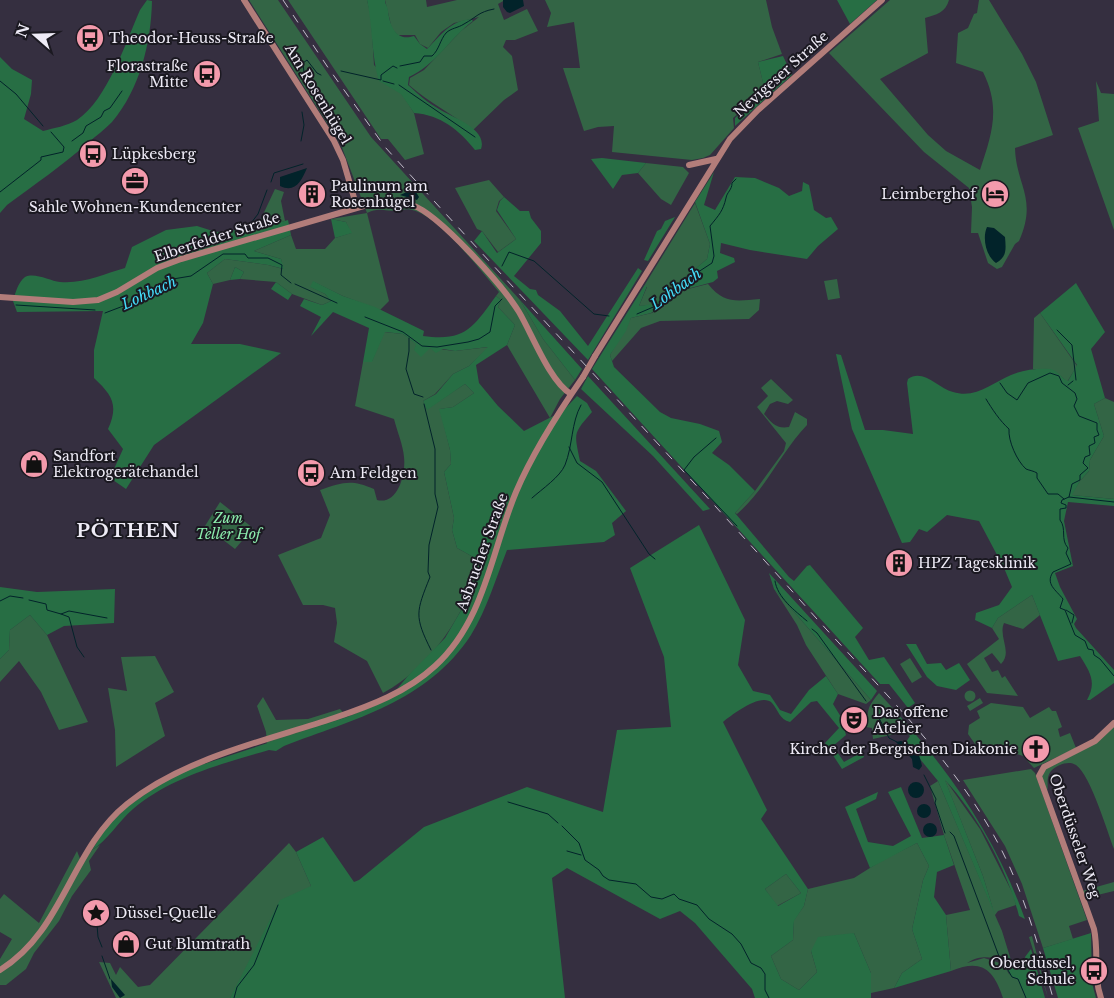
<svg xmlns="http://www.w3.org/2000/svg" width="1114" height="998" font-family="'Libre Baskerville',serif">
<rect width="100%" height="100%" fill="#352f40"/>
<path fill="#336545" d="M249,0H278L371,137L520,300L543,339L575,380L560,399L550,418L507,345L515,325L498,307L501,300L496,296L499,292C481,271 438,215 412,210C407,208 402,211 397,211C385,211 378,207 367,213L389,301L380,310L343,296L314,282L311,287L325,294L331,301L322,305L292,294L276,282L240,279L244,272L235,267L230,280L213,284L207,273L225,259L268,265L283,269L281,259L254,251L291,235L296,249H325L335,238L351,233L346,222L331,219L367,213L341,145Z
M288,0H367L371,17L374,65L402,94L414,113L424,154L405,160L388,139H381Z
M385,0H426L427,7L457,0H505L498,4L504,20L527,9L538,31L515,40H506L503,47L512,56L518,90L504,100L473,130C452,114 430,103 409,85L410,78L424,70L461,31L479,17L454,23L441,32L428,48L420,44L415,35H398L392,29Z
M545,0H766L772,27L782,54L758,62L765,90L733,118L734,128L710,155L703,158L692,160L612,152L614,126L598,127L584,131L563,68H580L574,22L547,27L551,13Z
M890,0H949C946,12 936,15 925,18L928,53L880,79L928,135L946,151L980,170C992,134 1001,108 983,72L956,63L958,33L968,28L974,14L977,13L979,0H989L1022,54L1036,82L1053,135L1015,148C1016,186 1038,198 1019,241L1015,244L1002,267L997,269L988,263L978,233H971L972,207L969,188L924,152L829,53Z
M1096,81L1101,93L1114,94V230L1078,128L1099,121Z
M646,163L683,167L689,173L671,205L661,199L638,173Z
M489,180L504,197L499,201L496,211L516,239L498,252L482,231L477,229L455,188Z
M275,189L284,192L281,201L285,221L260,228L259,223Z
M695,203L710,244L707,259L653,305L639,306L647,287L644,286Z
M837,279L840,298L828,300L824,281Z
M708,284C724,304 736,301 760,299L759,310L749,319L660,321L641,328L612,361L610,355L631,318L652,313L684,290Z
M1040,313L1077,366L1067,382C1056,370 1049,369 1033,369L1034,318Z
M384,332L403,334L417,344L430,348L455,351L489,347L469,366L453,374L435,394L423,401L427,409L465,384L474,393L453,407L440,409L450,450L451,464L444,472L454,518L452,530L457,548L482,562C464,614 433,666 383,693L367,661L334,642L337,623L335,608L323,605H303L278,555L321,538L330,515L320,490C343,482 351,479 374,489L377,500C398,505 406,474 404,457C403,445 397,431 394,419L355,406L363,362L372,361Z
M771,379L793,400L788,404L777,401L770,404L764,414C772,423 776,429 789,427L795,412L807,419V425C781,452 766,489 737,514L735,513L755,491L784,451L786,443L757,407L768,396L761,388Z
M1105,398L1114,402V499L1071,495L1080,481L1089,471L1090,460L1104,436L1094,404Z
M220,502L253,528L235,549L205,526Z
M774,589L871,700L866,704L838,694L806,645L797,625Z
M1032,595L1040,615L1023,629L1004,623C998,637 1013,652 1001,664L992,653L984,658L992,672L998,670L1002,678L1005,676L1018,696L987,693L967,664L999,639L992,628L998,618Z
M30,615L47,635L88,722L59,730L41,692L19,661L0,682V659L9,650L10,630Z
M155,656L174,692L155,703L165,736L116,767L115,730L108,688L127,691L121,657Z
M910,658L922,677L912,683L900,664Z
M964.5 696a5.5 5.5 0 1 1 11 0a5.5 5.5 0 1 1-11 0Z
M879,693L898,714L895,734L873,739L872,728L866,727C869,708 866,709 879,693Z
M263,697L276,720L308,719L340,709L347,717L267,745L266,732L257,706Z
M980,698L983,703L970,711L967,706Z
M991,703L1023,707L1030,718L1049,707L1052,711H1056L1062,727L1058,729L1060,737L1070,733L1076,748L1034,768L1023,756L992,746L989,748L975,744L968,734L969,725L980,718L977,711Z
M1114,725V849C1107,831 1091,776 1076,765C1069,760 1057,765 1052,770C1045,777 1049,786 1047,791L1041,781L1044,769L1092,745Z
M1031,769L1035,773L1087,920L1069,926L1073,939L1043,948L1022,884L1005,846L963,780Z
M944,778L980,829L1013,894L1016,905L998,911L995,915L1002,931L1010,957C993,961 985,952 967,963L984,958L1003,964L1009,974L1018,979L1026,998H1003C993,968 981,959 951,971L946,915L970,910L944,835L930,786L938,781L993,909L983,876Z
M289,843L296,852L311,886L230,998H116L99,962L110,963L116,975L120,967L138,987L150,985Z
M917,843L929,866L923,880L912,929L922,959L902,973L894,988L871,993V973L854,933L811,951L817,972L799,990L781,979L771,956L793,940L794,920L804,906L808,889L854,878L881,861Z
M100,845L89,861L91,870L72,896L59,921L34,953L26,969L6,985H0V959L12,939L0,932V899L4,894L39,923L77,851L82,864L92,850Z
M786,874L801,893L777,906L765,889Z
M1114,882V891L1085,898L1082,891Z
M1032,936L1048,998L1029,937Z"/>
<path fill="#276e44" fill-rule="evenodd" d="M147,0L152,1C151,43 140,89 112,122C105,129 96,136 89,142C63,165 34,185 7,205L0,213V57L12,69L32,80L31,94L24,119L43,131C54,128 67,126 77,120C107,100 126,42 140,10Z
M367,0H385C385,5 388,6 388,11C390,26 396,42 414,36L420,44L427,49C441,35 450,21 471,19L473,21C450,38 436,65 409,77L408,85C418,94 428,103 439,109C452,117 488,129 481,149L475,150C459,130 441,115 414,113L401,94L379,81C371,55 373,27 367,0Z
M837,0H877L850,24Z
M783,56L792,75L735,126V118L765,91L758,62Z
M602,158L646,163L638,173L622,175L613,189L591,159Z
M714,172L704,205L715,210L735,177L755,178L779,188L789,196L802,191L803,182L809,185L814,210L826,218L831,217L838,229L818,246L807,259L750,250L721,243L720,253L734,258L735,262L717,271L718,278L713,282L683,290L651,313L631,318L626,331L610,355L614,367L660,412L671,418L700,424L719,431L722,442L712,453L729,465L755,491L735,513L789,577L794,581L807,566L810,565L863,628L855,637L869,660L884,657L915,703L908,708L889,684H880L592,369L644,286H647L639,306L653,304L707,259L710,244L695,202Z
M504,197L520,211H529L531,218L541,231V243L514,276L530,289L536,290L538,295L560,311L588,346L638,268L642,271L588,360L474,241L482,231L497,253L516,239L497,210L500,201Z
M675,217L648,261L644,260L657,231L661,229L665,221Z
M331,219L346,222L352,233L335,238Z
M288,220L291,235L254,251L281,259L284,269L268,265L225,259L207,273L213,284L203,323L191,344H240L281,353L154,445L126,489L110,478L123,449L108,429C119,405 112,395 94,378V350L103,311L17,312L13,301C15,294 18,282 25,277C35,272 50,281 60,282C84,284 103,274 125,268L132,247L166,230L197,226L216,232L260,228Z
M235,267L244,272L240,279L230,280Z
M313,281L343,296L375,307L424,331L423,336C466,342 473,327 496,296L501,300L498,307L515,325L507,345L476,365L479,383L498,406L524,431L563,411L577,396L587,403L592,412C573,434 574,432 580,461L596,471L626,511L612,523L615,535L604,542L507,550C496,578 487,609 471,635C427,702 354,719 284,746L276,751L269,750C221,764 171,777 133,809C118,822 108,840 92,850L106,828L127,807L167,779L198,766L347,717L388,700L407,677L445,638L470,595L482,562L457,548L452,530L454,518L444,472L451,464L450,450L439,409L453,407L474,393L465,384L427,410L423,401L436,394L453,374L469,366L488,347L455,351L443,349L436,353L430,348L421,357L414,350L416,344L403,334L385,332L372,362H363L369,328L333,312L311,336L321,317L300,306L304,299L322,305L331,301L325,294L310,287Z
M276,282L292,294L288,300L271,289Z
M1076,283L1105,332L1091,349L1105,398L1094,404L1104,436L1090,460L1089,471L1080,481L1072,495L1114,499V506L1068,502L1064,521L1073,566L1055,573L1060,587L1077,619L1074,624L1076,628L1114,670V683L1090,700H1087C1097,682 1090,672 1080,656L1058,661L1032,595L998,618L992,628L975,620L976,613L999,605L1012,587L1004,568L979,521L947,515L927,532L919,529L910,542L902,543L852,429L836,354L841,355L865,430H883L913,434L907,383L908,379C923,368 938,388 953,392C976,399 992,383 1011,375C1022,370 1038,368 1050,369C1058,370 1062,379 1068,381L1077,365L1040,313Z
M520,300L582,369L575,380L543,339Z
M588,376L710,509L703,511L653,456L581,389Z
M699,525L745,620L738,665L753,691L770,695L780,710L791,714L809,690L826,676L838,694L833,704L841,717L846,735L833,746L844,762L862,752L864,757L842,769L825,743L839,728L817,701L811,702L790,722C779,719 779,711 772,703C761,692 732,715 723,722L767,810L761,819L808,889L804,906L794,921L793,940L771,956L781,979L799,990L817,972L811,951L818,937L854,933L871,973V998H755L752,989L695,923L680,911L660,919L567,868L552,878L565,998H230L280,900L311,886L296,852L323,837L354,882L359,880L424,827L527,787L603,812L617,730L671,727L664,657L630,568ZM786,874L801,893L778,906L765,889Z
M769,573L877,691L871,700L774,589Z
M0,587L37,592L115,589L114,623L64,626L47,635L30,615L10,630L9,650L0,659Z
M906,644H916L927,664L941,663L946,670L959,663L970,680L956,690L937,686L927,677Z
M898,714C954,777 996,839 1025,919L1019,916C1008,871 977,814 945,780L983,876L995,915L938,781L906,742L910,736L896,724Z
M901,787L922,838L944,835L954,865L937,872L934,897L946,915L951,971L894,988L902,973L922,959L912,929L923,880L929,866L917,843L870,868L845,807L878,792L876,799L856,809L868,842L893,846L911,836L888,792Z
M1091,933L1092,983L1096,998H1058L1043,948Z
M1031,949L1045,998H1026L1018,979L1012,977L1000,960L1010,957L1013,967L1026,961L1025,957Z"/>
<path fill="#02232a" d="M503,0H523L524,6L510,13L507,12L503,7Z
M307,168C301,182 295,193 280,186V177Z
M414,189L419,197L417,200L400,195Z
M987,227L994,228L1005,237C1006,249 1007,257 996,263C986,256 982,238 987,227Z
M901,741C915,745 919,751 922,766L919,770L913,767L912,759L896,742Z
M908 790a8 8 0 1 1 16 0a8 8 0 1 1-16 0Z
M917 811a7 7 0 1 1 14 0a7 7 0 1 1-14 0Z
M923 830a7 7 0 1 1 14 0a7 7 0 1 1-14 0Z
M111,979L125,995L120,998L112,987Z"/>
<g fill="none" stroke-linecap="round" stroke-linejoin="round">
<path stroke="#02232a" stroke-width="1" d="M400,66L420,62L424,56H432C439,50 440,40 446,33C451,28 458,28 464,24C477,17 478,12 494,9
M341,71L381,80V75L393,66L397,68
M0,81L16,94L43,126
M383,81L394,84
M305,82L303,63L307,60L317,73L321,75
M399,85L475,137
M72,141L83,133L86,126L101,117L104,111L110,108L122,91
M301,141L304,125L302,112
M271,182L274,173L303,164
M0,192L41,160V157L63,152L64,147L51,132
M248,227L258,214L267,190
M502,266L509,252L534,261L594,314L609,316
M295,284L337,303
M16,305L95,310
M105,313L139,300L173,279L191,276L223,254H245L248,258H268L282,265L281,275L291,283
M637,314L658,305L672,289L712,263L714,256L710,226C719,215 723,211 726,198C727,192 732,190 732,183L736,179
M365,317L403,332L422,346L437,347L468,342L479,339L490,332L495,306L502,299
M1057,330L1072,345L1076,380
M409,338V351L406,369L414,394L423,397
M1000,383L1007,393L1017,400L1028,383L1050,373L1059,376L1062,383L1075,393L1077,399L1074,406L1079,416L1097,423V430L1099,435L1094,437L1095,443L1089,446L1090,455L1085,457L1083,463L1088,468L1080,475V480L1072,484L1069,497
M1068,385L1073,381
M986,399C992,409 1000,421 1009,429C1008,441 1017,461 1026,469C1028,470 1034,471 1037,473V478L1048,494H1058L1064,499
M424,404L435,449V494L438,507L429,545L428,572L430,577C416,612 414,616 431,650
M716,438L694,457L684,470L737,526
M569,447L577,463L602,482L649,554L655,559
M532,498C542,489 560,477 565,465C573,445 571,423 581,405
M1114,502L1069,497L1062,500L1061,503L1066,505V508L1060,509V520C1067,529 1060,539 1068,548L1066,553L1071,564L1053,572C1045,584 1056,590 1063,599L1060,608L1065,610L1075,635L1085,641L1088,649L1093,650L1094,655L1100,659L1114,676
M775,581C777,597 795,611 807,621
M29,600L46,604L47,610L61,614L69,611L107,618
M0,601L10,596L23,598
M1066,610L1074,615L1072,623
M61,614L69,617L77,647L84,657
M812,629L817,633L866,701
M874,708L889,738L897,742
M924,775L936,799L935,803L945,833
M508,802L548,814L558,823
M562,826L579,843L585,860L599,870L603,876L609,880L636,884L651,897L662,899L674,894L679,899L697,905L709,919L732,934L741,944L751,963L761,968L765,974V990L769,998
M950,832L954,836L1000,959L1006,962
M567,851L581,855
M96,913L98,937L102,947
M102,956L110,979
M1005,965L1012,977L1018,979L1026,998
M234,998L237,987L254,965L278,905"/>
<path stroke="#b27d7a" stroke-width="6" d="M244,0L334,141L343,160L357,208
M689,165L716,159
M0,297L73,302L98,300L117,292L157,268L181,259L367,205C382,201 397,200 412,205C439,214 503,286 519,312C532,334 550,382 571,394
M595,356L730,139L758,110L882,0
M0,970C64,931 70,850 127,804C184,758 265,741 334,718C370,706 407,692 435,666C485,620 491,552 516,492C533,452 558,413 583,377
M1101,998C1093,976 1099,952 1094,929L1039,776L1044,767L1095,741L1114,723"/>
<path stroke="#c2becb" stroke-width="1" stroke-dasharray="9 9" stroke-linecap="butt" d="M283,0L329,69L385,147C525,302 669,453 808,609C872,681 945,749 993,834C1022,885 1037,941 1053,998"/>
<path stroke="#b27d7a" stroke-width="6" d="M583,377L595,356"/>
</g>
<defs>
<symbol id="bus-disc" viewBox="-11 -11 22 22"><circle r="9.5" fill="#f39aac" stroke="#1b1921"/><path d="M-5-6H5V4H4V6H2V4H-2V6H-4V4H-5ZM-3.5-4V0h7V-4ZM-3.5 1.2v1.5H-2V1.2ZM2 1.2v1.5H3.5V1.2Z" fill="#111"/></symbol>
<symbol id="office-disc" viewBox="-11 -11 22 22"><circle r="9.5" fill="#f39aac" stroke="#1b1921"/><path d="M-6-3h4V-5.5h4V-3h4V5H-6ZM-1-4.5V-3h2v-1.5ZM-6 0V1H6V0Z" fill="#111"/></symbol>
<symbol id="building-disc" viewBox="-11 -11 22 22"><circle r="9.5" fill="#f39aac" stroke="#1b1921"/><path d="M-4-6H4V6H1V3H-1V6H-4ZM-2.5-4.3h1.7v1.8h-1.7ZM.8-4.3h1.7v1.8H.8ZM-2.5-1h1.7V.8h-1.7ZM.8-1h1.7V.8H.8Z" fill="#111"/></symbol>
<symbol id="hotel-disc" viewBox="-11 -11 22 22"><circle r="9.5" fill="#f39aac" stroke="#1b1921"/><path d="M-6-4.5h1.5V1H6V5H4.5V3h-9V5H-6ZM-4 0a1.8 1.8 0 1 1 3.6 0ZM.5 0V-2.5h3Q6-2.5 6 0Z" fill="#111"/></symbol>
<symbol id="shop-disc" viewBox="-11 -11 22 22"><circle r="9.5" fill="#f39aac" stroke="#1b1921"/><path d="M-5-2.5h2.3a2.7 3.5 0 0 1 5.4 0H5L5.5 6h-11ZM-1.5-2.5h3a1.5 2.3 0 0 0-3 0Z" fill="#111"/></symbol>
<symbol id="theatre-disc" viewBox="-11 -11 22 22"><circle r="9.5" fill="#f39aac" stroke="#1b1921"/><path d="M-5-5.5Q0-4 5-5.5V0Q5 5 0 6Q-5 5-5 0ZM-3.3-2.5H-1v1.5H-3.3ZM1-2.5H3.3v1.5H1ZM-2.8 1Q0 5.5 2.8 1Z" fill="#111"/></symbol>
<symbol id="church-disc" viewBox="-11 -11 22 22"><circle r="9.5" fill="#f39aac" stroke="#1b1921"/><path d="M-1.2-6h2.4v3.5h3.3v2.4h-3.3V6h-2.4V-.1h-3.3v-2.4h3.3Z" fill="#111"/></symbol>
<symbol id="sight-disc" viewBox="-11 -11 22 22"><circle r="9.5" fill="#f39aac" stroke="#1b1921"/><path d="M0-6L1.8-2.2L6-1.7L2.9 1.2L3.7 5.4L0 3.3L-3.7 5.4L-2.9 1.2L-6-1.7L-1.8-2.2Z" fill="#111"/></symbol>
</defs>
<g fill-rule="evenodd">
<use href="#bus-disc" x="74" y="22" width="32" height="32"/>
<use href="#bus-disc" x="191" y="58" width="32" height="32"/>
<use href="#bus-disc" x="77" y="138" width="32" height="32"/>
<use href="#office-disc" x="119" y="165" width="32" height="32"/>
<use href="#building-disc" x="296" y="178" width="32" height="32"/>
<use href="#hotel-disc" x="979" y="178" width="32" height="32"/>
<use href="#shop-disc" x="18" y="448" width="32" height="32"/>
<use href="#bus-disc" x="295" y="457" width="32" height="32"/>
<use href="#building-disc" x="883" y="547" width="32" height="32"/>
<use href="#theatre-disc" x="838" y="704" width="32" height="32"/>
<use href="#church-disc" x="1020" y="733" width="32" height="32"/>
<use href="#sight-disc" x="80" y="897" width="32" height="32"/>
<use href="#shop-disc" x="110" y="928" width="32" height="32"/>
<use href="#bus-disc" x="1078" y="955" width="32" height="32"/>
</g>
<g text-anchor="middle" stroke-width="4" stroke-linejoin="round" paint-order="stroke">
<g font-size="14" fill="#eeebf6" stroke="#1b1921" text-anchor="start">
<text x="109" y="43">Theodor-Heuss-Straße</text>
<text x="188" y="71" text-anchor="end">Florastraße<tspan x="188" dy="16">Mitte</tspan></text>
<text x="112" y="159">Lüpkesberg</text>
<text x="331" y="191">Paulinum am<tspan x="331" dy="16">Rosenhügel</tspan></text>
<text x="976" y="199" text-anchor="end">Leimberghof</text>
<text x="135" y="212" text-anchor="middle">Sahle Wohnen-Kundencenter</text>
<text x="53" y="461">Sandfort<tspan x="53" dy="16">Elektrogerätehandel</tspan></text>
<text x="330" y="478">Am Feldgen</text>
<text x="918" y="568">HPZ Tagesklinik</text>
<text x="873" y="717">Das offene<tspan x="873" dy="16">Atelier</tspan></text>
<text x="1017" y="754" text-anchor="end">Kirche der Bergischen Diakonie</text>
<text x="115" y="918">Düssel-Quelle</text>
<text x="145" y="949">Gut Blumtrath</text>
<text x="1075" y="968" text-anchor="end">Oberdüssel,<tspan x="1075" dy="16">Schule</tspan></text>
</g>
<g font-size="14" fill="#eeebf6" stroke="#1b1921">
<text transform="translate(781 74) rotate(-42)" y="5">Nevigeser Straße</text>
<text transform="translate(318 94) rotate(59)" y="5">Am Rosenhügel</text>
<text transform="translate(217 237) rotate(-18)" y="5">Elberfelder Straße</text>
<text transform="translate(482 552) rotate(-70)" y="5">Asbrucher Straße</text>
<text transform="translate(1075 836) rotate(71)" y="5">Oberdüsseler Weg</text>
</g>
<g font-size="14" font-style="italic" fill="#8cedad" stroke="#1b1921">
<text x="228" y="523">Zum<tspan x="228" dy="16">Teller Hof</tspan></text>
</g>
<g font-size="15" font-style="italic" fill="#44dcf8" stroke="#1b1921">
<text transform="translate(676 289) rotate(-36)" y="5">Lohbach</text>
<text transform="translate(149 293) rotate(-25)" y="5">Lohbach</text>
</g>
<g font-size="19" font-weight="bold" letter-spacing="1" fill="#eeebf6" stroke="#1b1921">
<text x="128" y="537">PÖTHEN</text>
</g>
</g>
<g transform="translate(35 35) rotate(290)" stroke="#1b1921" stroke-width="4" paint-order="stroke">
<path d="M0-4L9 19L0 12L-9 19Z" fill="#eeebf6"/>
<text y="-8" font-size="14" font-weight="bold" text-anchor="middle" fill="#eeebf6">N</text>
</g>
</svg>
